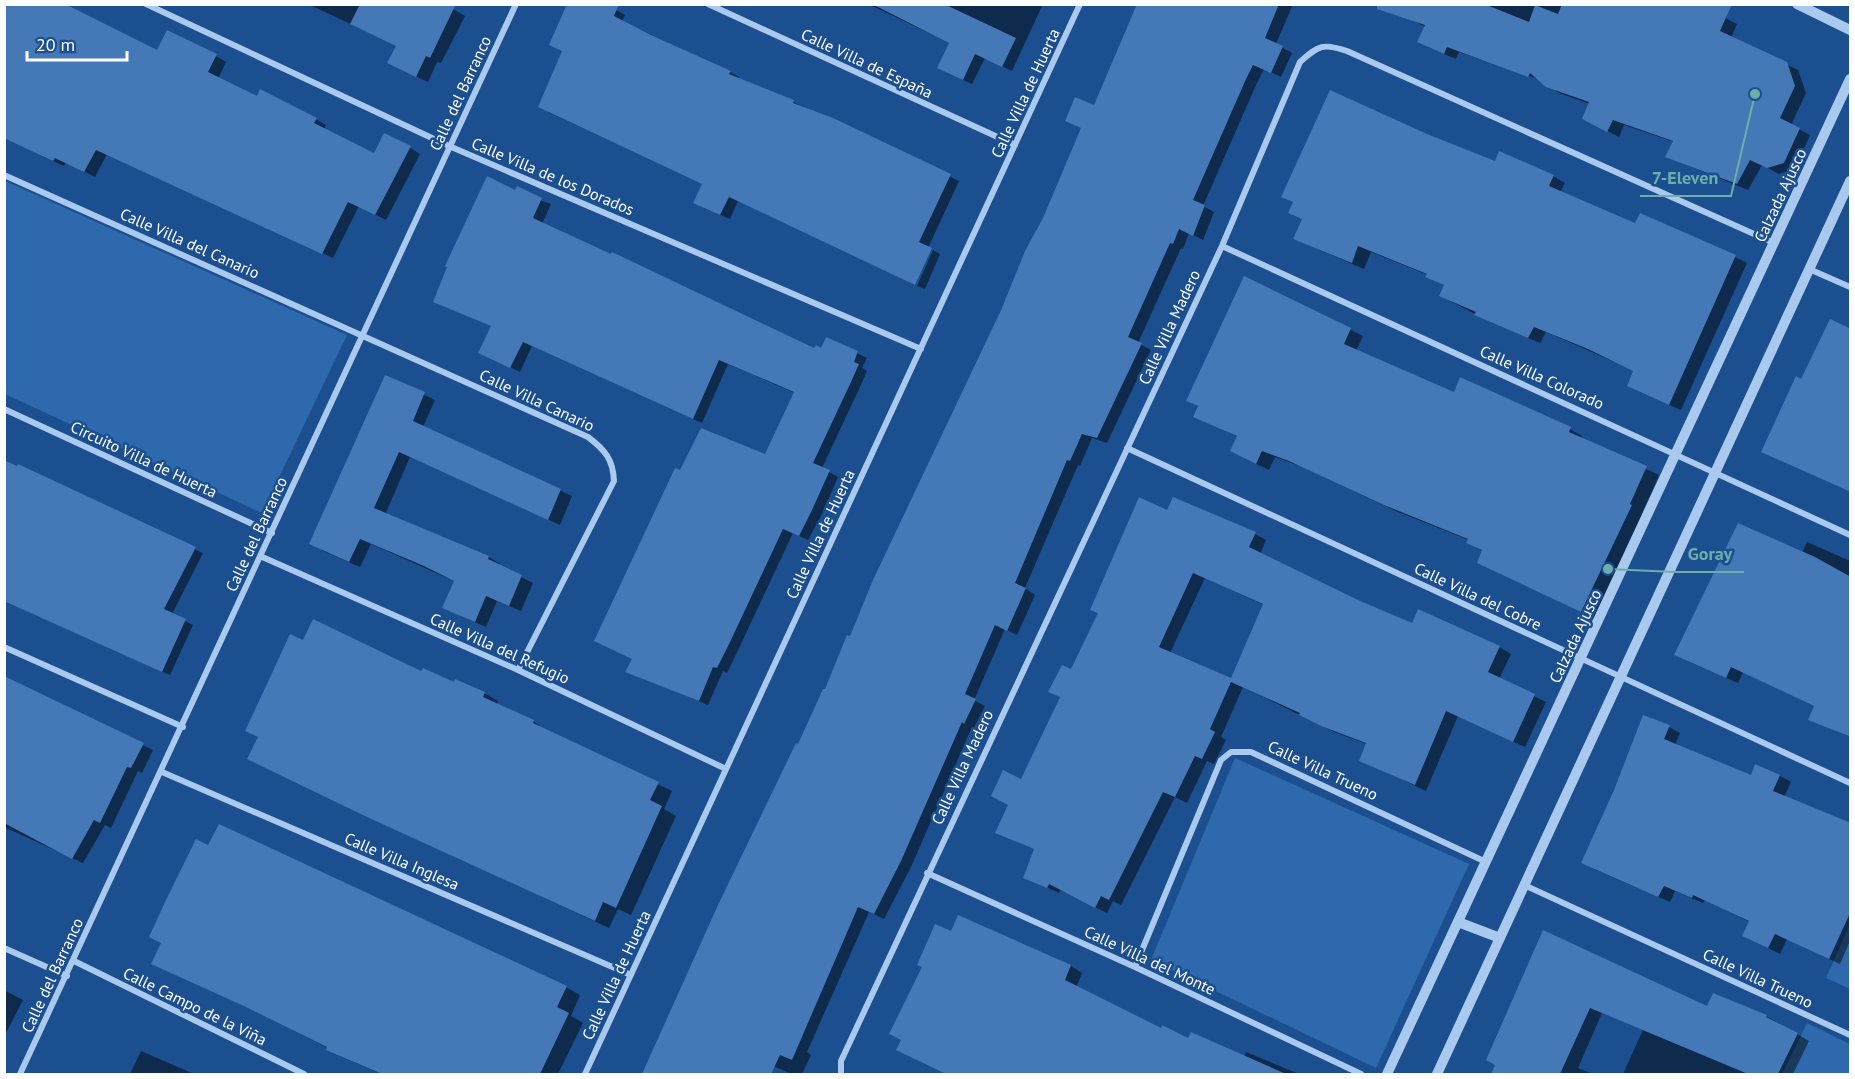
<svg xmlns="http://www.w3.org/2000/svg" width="1855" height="1079" font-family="'PT Sans',sans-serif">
<rect width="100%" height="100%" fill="#1b4f8f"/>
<path fill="#2e69ad" d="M5,181L347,335L262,513L5,394Z
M1235,758L1469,864L1376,1068L1151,960Z
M1850,924V989L1826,978Z
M1807,1023L1850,1044V1074H1782Z"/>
<path fill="#0007" fill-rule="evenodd" d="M308,4H455L453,9L465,16L441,63L437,62L428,82L400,69L397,46Z
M868,4H1043L1012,71L985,58L972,84L948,73L950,43Z
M1139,4H1293L1276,44L1292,53L1281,77L1264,69L1256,85L1203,206L1214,212L1203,240L1189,233L1183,249L1181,248L1138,343L1151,350L1107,443L1092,438L1080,466L1078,465L1025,588L1035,595L1017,635L1005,629L974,700L985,706L974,728L972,727L911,867L884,919L869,912L807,1052L811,1055L802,1074H792L721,1044L715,1052L705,1074H645L719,906L851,638L1044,218Z
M1378,4H1697L1737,24L1731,38L1798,70L1806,93L1791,125L1810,135L1795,169L1779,174L1762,165L1748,190L1667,157L1674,142L1624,125L1619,137L1595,124L1590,104L1559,93L1541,80L1459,52L1456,59L1430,48L1419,42L1426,27Z
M616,10L625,15L622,21L730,72L739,77L738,79L793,102L959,181L928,248L738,201L730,219L704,208L703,184L548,112Z
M158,52L216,56L226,62L218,79L257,98L316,119L326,125L324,130L375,155L410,148L420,154L386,220L359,206L333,258L107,154L95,177L66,162L64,166L42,156Z
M1426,135L1496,163L1553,176L1565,183L1560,192L1636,225L1735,257L1747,263L1681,410L1640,392L1635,371L1546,332L1540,343L1488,321L1441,296L1445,286L1428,275L1371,252L1364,269L1295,239L1304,219L1294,203L1283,196Z
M516,192L551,204L542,224L815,350H822L827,339L867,358L862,368L867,371L860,387L822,468L838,477L821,516L808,540L793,533L740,646L727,673L723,671L708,705L627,671L633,659L680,472L766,456L795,393L728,364L702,423L532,346L520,372L490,357L493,326L435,301Z
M933,250L940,254L925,289L917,286Z
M1245,278L1363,336L1356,351L1455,394L1570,429L1582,436L1581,439L1659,475L1643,511L1644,513L1594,618L1491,569L1483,551L1468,543L1469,540L1398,512L1303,467L1275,457L1269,470L1244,458L1238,437L1195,416L1199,407L1188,401Z
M386,377L435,400L423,427L572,496L560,525L410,457L385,515L489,557L500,564L498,566L533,583L521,611L497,601L486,627L444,608L456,582L371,544L360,567L321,550Z
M4,460L203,553L172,614L193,625L170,675L22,608L4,597Z
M1168,512L1255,534L1266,540L1260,554L1358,601L1413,625L1499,647L1511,654L1499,679L1546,702L1525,747L1458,716L1426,791L1361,760L1367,744L1334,732L1243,687L1221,737L1226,740L1214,764L1207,761L1187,803L1175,797L1121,905L1113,901L1107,913L1060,890L1059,893L1025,877L1036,850L997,833L1072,671ZM1205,578L1264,605L1232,680L1170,653Z
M1807,542L1850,561V737L1810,719L1816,707L1743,672L1738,683L1687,661L1802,553Z
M304,642L422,673L484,693L498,701L497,705L533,721L547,731L672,791L664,809L676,816L631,915L618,909L609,928L263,766L259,738L247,731Z
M4,677L153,750L142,773L138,771L111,828L105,825L83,863L4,827Z
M1669,727L1680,733L1675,745L1751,777L1780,776L1791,782L1784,797L1850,824V941L1840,964L1787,939L1780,954L1744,936L1750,922L1705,900L1703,903L1675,891L1670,902L1594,869Z
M959,917L1071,966L1082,973L1076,988L1162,1030L1244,1057L1246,1052L1299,1074H947L898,1050Z
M1544,932L1708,1008L1714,995L1766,1016L1809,1041L1793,1074H1623L1643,1030L1602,1013L1578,1068L1593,1074H1492Z
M153,964L566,987L580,995L571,1016L583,1023L558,1074H381L342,1057L328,1048L262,1014Z
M4,990L23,1000L4,1037Z
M141,1051L194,1074H130Z"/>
<path fill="#4478b7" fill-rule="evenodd" d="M4,4H65L157,50L167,30L217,54L208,72L257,96L260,89L317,118L314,123L374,153L384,133L411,146L375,215L348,202L322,254L96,150L84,172L55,158L53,161L4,138Z
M360,4H456L430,58L426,56L416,77L387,63L396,46L350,24Z
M567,4H619L614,16L651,35L731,71L729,74L794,100L793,103L833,118L951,174L919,242L932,248L915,285L729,197L720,215L693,203L702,184L538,107L562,51L549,45Z
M872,4H944L1016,38L1002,67L975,54L963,80L937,68L949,43Z
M1137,4H1279L1265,38L1283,46L1271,73L1253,65L1246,79L1193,200L1205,205L1193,236L1179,229L1173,244L1170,243L1128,337L1142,343L1097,438L1082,434L1070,461L1067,460L1015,583L1026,588L1007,631L995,625L965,694L976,699L964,724L962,722L901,861L874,914L858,907L792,1060L780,1055L771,1074H642L718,905L796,743L798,744L823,689H825L847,635L850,636L873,580L1002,308L1025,251L1043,218L1081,128L1065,121L1075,97L1094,105Z
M1377,4H1484L1529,22L1535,5L1558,14L1562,4H1732L1720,31L1787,62L1795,86L1780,118L1800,128L1784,163L1767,168L1750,160L1737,184L1665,157L1673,141L1613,120L1607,132L1582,119L1589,102L1546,87L1530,73L1528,77L1447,47L1444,54L1417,42L1425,25L1377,9Z
M1330,90L1427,134L1495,161L1499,151L1529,164L1554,175L1549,186L1635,223L1640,213L1736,255L1669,405L1627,386L1633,371L1588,349L1534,327L1528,338L1474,315L1476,312L1439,296L1444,285L1425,277L1427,274L1358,246L1352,263L1293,239L1302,219L1288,213L1293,202L1281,197Z
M487,176L515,190L517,186L542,198L533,218L611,254L612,252L814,348L816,345L821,348L826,337L858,351L854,362L859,364L851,382L813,463L830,470L812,510L799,536L783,529L731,640L717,668L713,667L699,701L625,672L632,659L594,641L675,468L680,470L701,428L765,454L794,392L719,360L693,419L523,342L510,368L478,353L491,326L433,302L447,267L445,266Z
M1244,276L1351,328L1344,344L1454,392L1460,377L1571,427L1569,432L1647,466L1630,504L1632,505L1581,612L1477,563L1482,550L1466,543L1468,539L1384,505L1289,461L1262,451L1256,464L1230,451L1237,436L1193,417L1198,406L1186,401Z
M1830,319L1851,329V492L1761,452L1796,376L1801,379Z
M385,375L425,392L413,421L561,489L548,520L399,452L374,508L489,556L488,559L522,575L509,606L486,596L475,622L442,608L454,581L424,566L360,539L349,562L309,544Z
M4,460L17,466L18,464L196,547L164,609L186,619L162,672L4,601Z
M1139,497L1167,510L1173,497L1256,532L1249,547L1358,600L1412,623L1418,609L1500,646L1488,672L1535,694L1513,742L1446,711L1415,785L1359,761L1366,743L1321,726L1299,715L1300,713L1231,682L1210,729L1215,732L1202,759L1195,756L1175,797L1163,792L1109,900L1101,896L1095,908L1049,884L1047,888L1023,878L1034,849L995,833L1008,805L991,796L1003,770L1021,779L1060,697L1048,692L1062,665L1071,669L1098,613L1090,610ZM1193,573L1263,604L1231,678L1159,647Z
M1738,523L1815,557L1851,577V737L1808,720L1814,706L1731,667L1726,678L1674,655Z
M313,619L421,671L423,668L454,682L455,679L485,692L483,697L534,720L533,723L659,782L650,800L662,806L616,908L603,902L595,921L367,817L247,759L258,737L245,731L273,671L290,634L303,640Z
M4,676L144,743L131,768L127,767L100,823L94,820L72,859L4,823Z
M1643,715L1670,725L1664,739L1751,775L1755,764L1780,775L1773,791L1851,823V911L1829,959L1775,934L1768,948L1742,936L1749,921L1693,895L1692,898L1664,886L1658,897L1581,863L1614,790Z
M219,824L567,986L557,1007L569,1013L540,1074H382L326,1050L327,1047L246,1007L151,964L161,943L149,937L166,900L196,839L208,845Z
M958,915L1071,965L1065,980L1161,1028L1162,1025L1188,1038L1191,1032L1286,1074H946L896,1050L901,1040L889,1034L922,967L917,965L935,924L951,931Z
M1543,930L1707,1006L1713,993L1767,1015L1766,1017L1798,1033L1778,1074H1748L1590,1008L1560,1074H1491L1495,1065L1486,1060Z"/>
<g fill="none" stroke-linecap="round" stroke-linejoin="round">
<path stroke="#a9c9ee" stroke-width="6" d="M146,4L449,146L921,349
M708,4L1015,145
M4,175L588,437C605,450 613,459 614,481L518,670
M1222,246L1850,535
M1809,269L1850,287
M4,409L272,533
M1127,448L1850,783
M260,556L518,670L726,769
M4,647L183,727
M162,772L631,975
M927,873L1135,967L1361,1074
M1524,885L1850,1035
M4,948L67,976
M74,961L304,1074
M1135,967L1221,760L1231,752H1251L1486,862
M20,1074L516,4
M585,1074L1080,4
M841,1074V1061L1222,246L1300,62C1319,45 1323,43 1347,51L1774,243"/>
<path stroke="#a9c9ee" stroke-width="10" d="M1797,4L1850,30
M1458,922L1500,938
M1387,1074L1850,79
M1437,1074L1850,181"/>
</g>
<g text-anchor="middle" stroke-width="5" stroke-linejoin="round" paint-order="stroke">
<g font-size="16" fill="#fff" stroke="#1b4f8f">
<text transform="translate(867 63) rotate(25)" y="6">Calle Villa de España</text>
<text transform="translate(460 93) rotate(-65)" y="6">Calle del Barranco</text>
<text transform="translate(1025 93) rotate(-65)" y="6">Calle Villa de Huerta</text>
<text transform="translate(553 176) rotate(23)" y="6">Calle Villa de los Dorados</text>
<text transform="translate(1780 195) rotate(-65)" y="6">Calzada Ajusco</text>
<text transform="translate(190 243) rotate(24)" y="6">Calle Villa del Canario</text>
<text transform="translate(1169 327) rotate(-65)" y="6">Calle Villa Madero</text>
<text transform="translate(1542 377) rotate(24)" y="6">Calle Villa Colorado</text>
<text transform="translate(537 400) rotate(25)" y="6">Calle Villa Canario</text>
<text transform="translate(144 459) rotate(25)" y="6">Circuito Villa de Huerta</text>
<text transform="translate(256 534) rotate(-65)" y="6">Calle del Barranco</text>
<text transform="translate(820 534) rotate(-65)" y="6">Calle Villa de Huerta</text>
<text transform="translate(1478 596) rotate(25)" y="6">Calle Villa del Cobre</text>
<text transform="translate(1575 636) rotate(-65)" y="6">Calzada Ajusco</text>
<text transform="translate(500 648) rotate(24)" y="6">Calle Villa del Refugio</text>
<text transform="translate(962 767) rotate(-65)" y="6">Calle Villa Madero</text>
<text transform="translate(1323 770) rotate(25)" y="6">Calle Villa Trueno</text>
<text transform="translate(402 861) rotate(23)" y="6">Calle Villa Inglesa</text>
<text transform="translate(1150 960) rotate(25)" y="6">Calle Villa del Monte</text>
<text transform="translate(52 975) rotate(-65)" y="6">Calle del Barranco</text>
<text transform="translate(616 975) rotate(-65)" y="6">Calle Villa de Huerta</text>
<text transform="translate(1758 978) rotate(25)" y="6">Calle Villa Trueno</text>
<text transform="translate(195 1006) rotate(26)" y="6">Calle Campo de la Viña</text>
</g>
</g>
<path fill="none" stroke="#6fada8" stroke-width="2" d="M1755 94L1731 196H1640M1608 569L1675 572H1744"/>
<g fill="#6fada8" stroke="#1b4f8f" stroke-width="2">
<circle cx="1755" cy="94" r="6"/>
<circle cx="1608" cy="569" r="6"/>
</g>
<g font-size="18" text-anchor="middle" font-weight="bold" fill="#6fada8" stroke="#1b4f8f" stroke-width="5" stroke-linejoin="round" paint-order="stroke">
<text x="1685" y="184">7-Eleven</text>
<text x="1710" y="560">Goray</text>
</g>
<rect width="1855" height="1079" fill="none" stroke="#ffffff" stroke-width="12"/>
<path d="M27 51v9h100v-9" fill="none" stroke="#ffffff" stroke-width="3"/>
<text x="36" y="51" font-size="18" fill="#ffffff" stroke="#1b4f8f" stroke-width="4.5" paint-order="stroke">20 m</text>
</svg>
